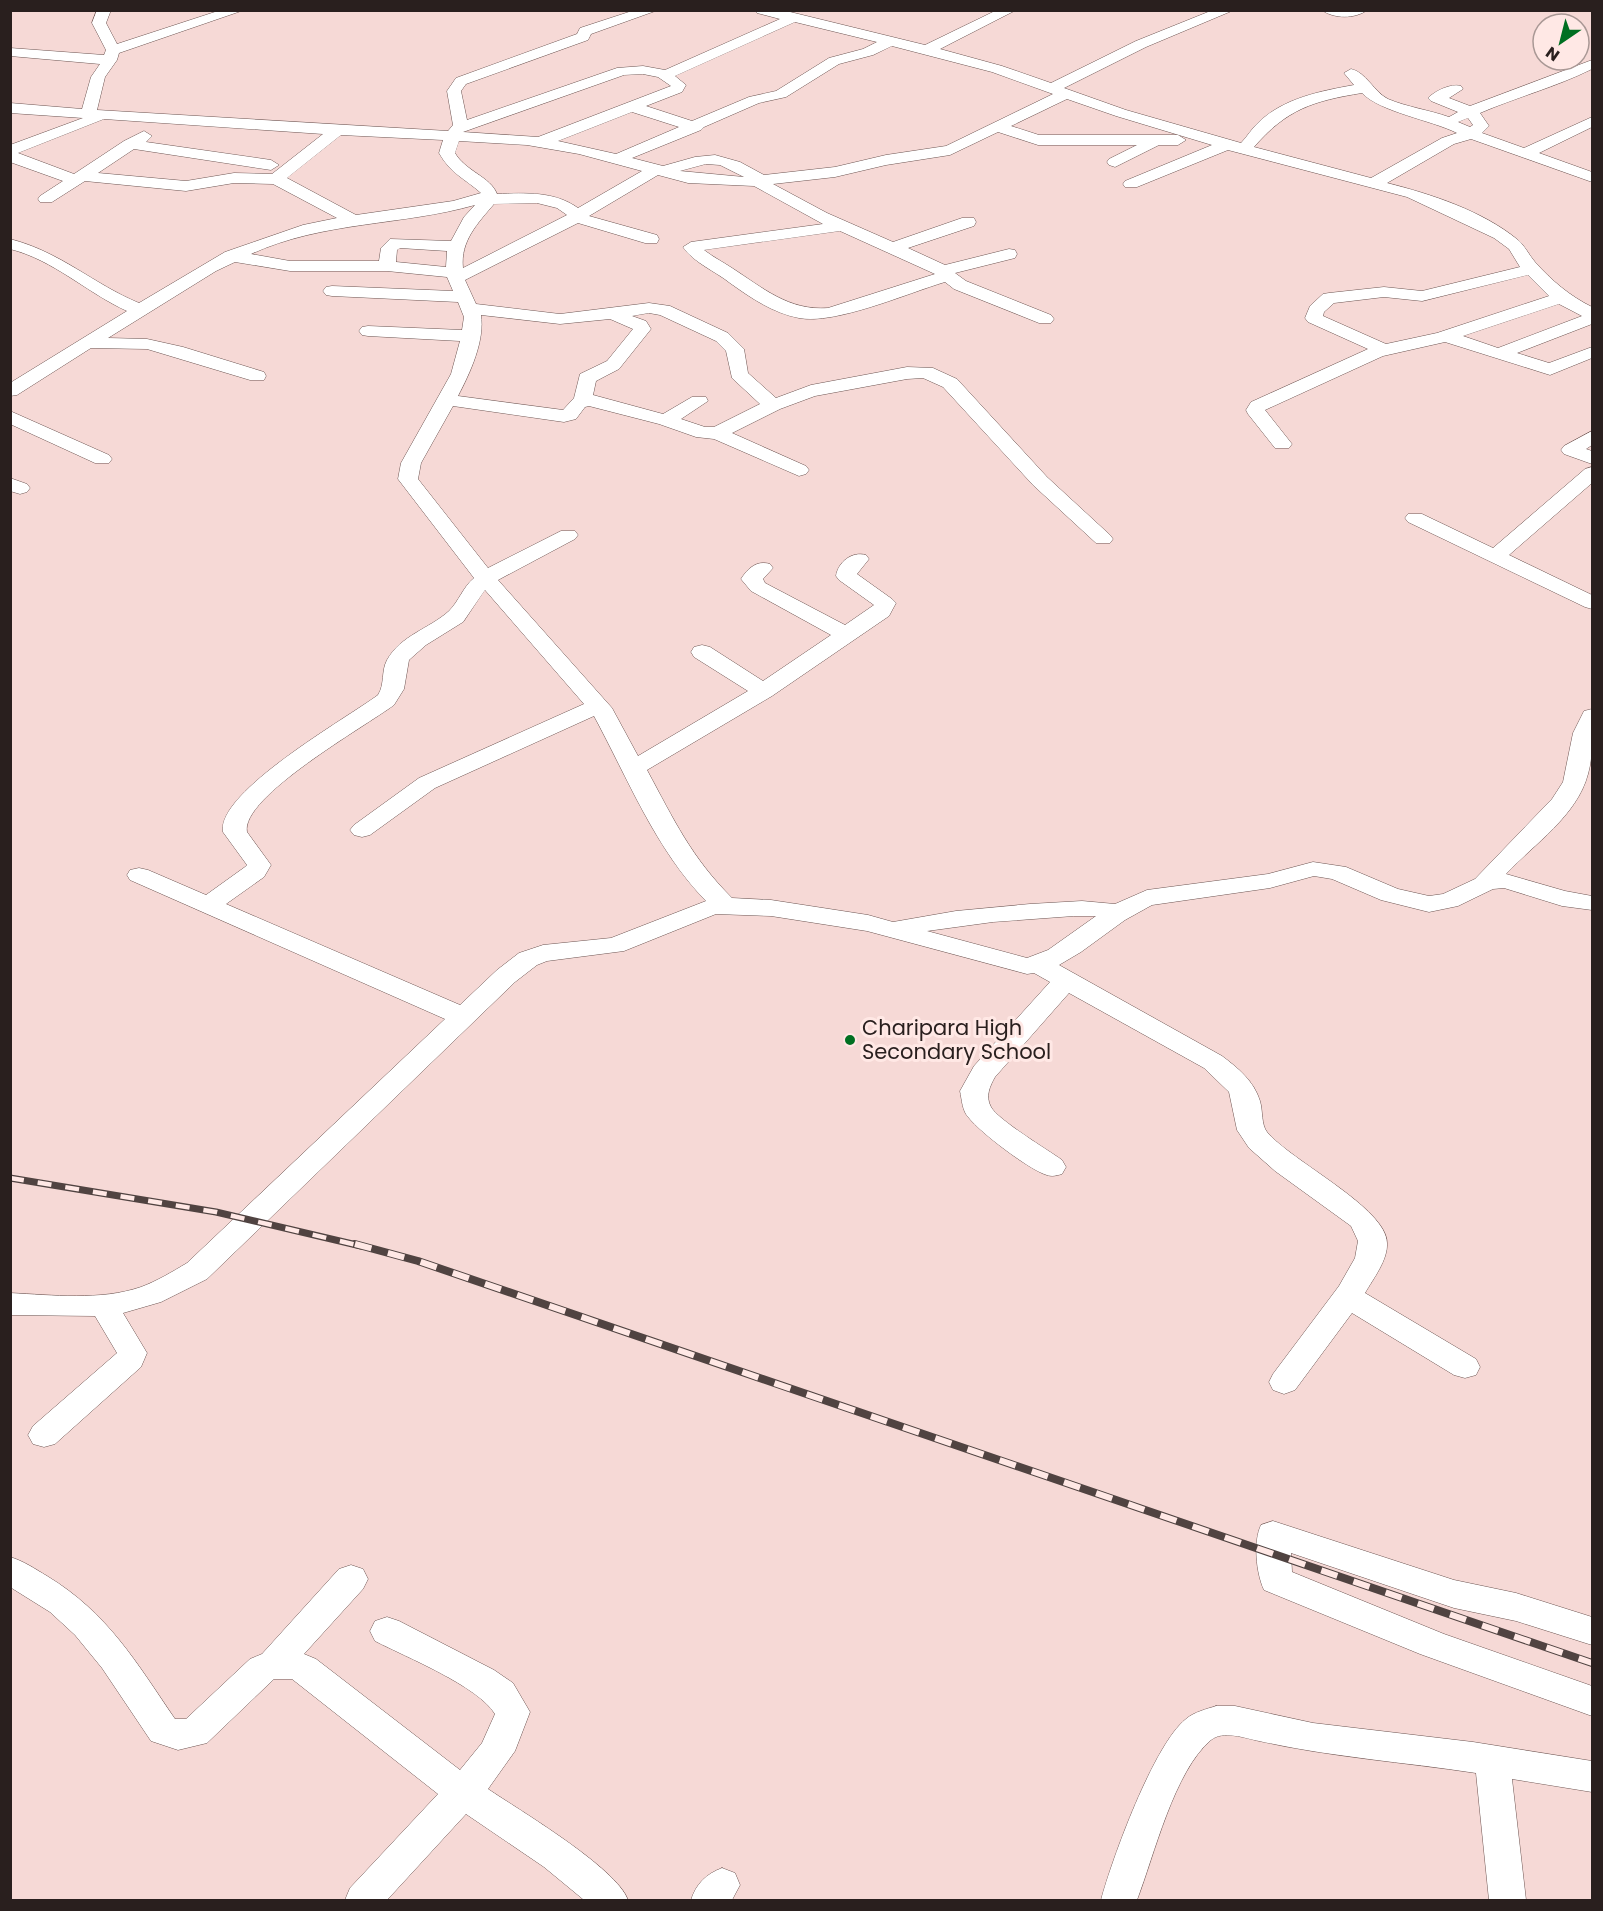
<svg xmlns="http://www.w3.org/2000/svg" width="1603" height="1911" font-family="Poppins,sans-serif">
<rect width="100%" height="100%" fill="#f6d9d6"/>
<g fill="none" stroke-linecap="round" stroke-linejoin="round">
<defs>
<path id="minor" d="M97,10H111L106,23L117,44L221,10H244L119,53L117,60L105,77L97,110L448,131L453,125L447,91L456,78L577,34L580,28L635,10H658L591,34L588,40L466,84L461,91L467,120L617,68L643,66L665,70L780,19L757,13L755,10H782L925,45L997,10H1016L940,49L1002,66L1051,83L1136,41L1213,10H1234L1146,47L1064,88L1126,110L1241,143C1247,137 1252,128 1259,122C1284,98 1321,91 1354,85L1344,73L1351,69C1366,72 1374,92 1388,99C1407,107 1429,110 1449,117L1458,112L1431,101L1428,98C1435,91 1451,83 1461,86L1463,89L1449,98L1470,106L1592,60V69C1556,87 1517,97 1480,113L1489,126L1482,133L1524,148L1592,117V127L1539,153L1592,172V182L1471,139L1454,144L1387,183C1431,194 1483,211 1518,240C1525,246 1529,255 1535,262C1552,281 1570,296 1592,307V324L1517,353L1549,363L1592,347V358L1550,375L1445,342L1383,356L1265,410L1292,444L1289,448H1275L1248,414L1246,410L1251,402L1368,349L1308,322L1305,318L1310,306L1323,294L1329,293L1384,287L1422,291L1520,267L1509,249L1494,238L1407,197L1228,150L1137,187H1125L1123,184L1125,181L1212,145L1116,116L1067,99L1011,126L1039,135H1178L1186,140L1178,145H1159L1115,167L1109,165L1107,162L1109,159L1137,145H1038L998,132L950,155L886,165L835,177L773,184L827,213L893,242L962,218H974L976,222L974,226L908,248L945,265L1009,249L1015,250L1017,254L1015,258L955,273L966,281L1051,315L1054,319L1051,323H1039L954,289L945,282C908,293 835,325 799,318C773,313 751,298 730,283C715,271 694,263 683,247L691,242L823,224L754,186L688,183L658,175L589,216L657,235L659,239L657,243H645L578,223L465,280L476,304L560,314L649,303L670,306L728,333L744,349L748,373L776,398L811,385L907,367L933,368L957,379L1047,477L1110,535L1113,539L1110,543H1096L1033,485L943,387L923,378L907,379L815,396L780,409L732,433L806,466L809,470L806,474L799,476L714,439L696,437L659,424L589,406L585,407L576,419L564,422L453,406L421,463L418,479L488,568L561,531H575L578,535L575,539L498,580L612,708L638,756L748,691L694,657L691,652L694,647L702,645L710,647L763,681L831,635L751,591L741,579C748,568 757,560 770,564L773,568L763,579L765,583L845,625L874,605L839,580L836,576C838,562 852,551 866,555L869,559L857,574L892,599L896,603L889,616L772,696L647,770C674,820 691,857 732,898L771,900L868,915L893,922L956,911L1030,904L1082,901L1115,904L1147,890L1268,874L1313,862L1346,867L1398,889L1429,896L1443,894L1475,879L1552,799L1563,782L1573,733L1584,711L1592,709C1592,731 1594,753 1588,774C1577,816 1534,844 1506,874L1565,891L1592,896V910L1562,906L1504,888L1493,889L1458,906L1429,912L1381,900L1332,879L1314,876L1270,888L1152,905L1125,920L1081,952L1059,965L1222,1056C1238,1068 1254,1081 1260,1101C1263,1111 1261,1124 1267,1132C1291,1161 1387,1208 1387,1243C1388,1260 1373,1279 1365,1293L1476,1359L1480,1367L1476,1375L1465,1378L1454,1375L1352,1313L1295,1390L1284,1394L1273,1390L1269,1382L1273,1374L1339,1286L1355,1258L1358,1241L1351,1226L1275,1171L1249,1148L1237,1130L1229,1092L1204,1068L1069,993L995,1077C990,1086 985,1096 991,1107C998,1120 1048,1150 1062,1160L1066,1167L1062,1174C1055,1176 1051,1177 1044,1174C1026,1167 981,1133 969,1118C962,1111 962,1100 960,1091L974,1066L1050,982L1034,973L1027,974L867,931L771,916L716,914L624,951L547,961L537,965L515,982L207,1279L161,1302L123,1313L147,1353L141,1367L55,1444L44,1447L33,1444L28,1435L33,1426L117,1353L95,1316L10,1315V1293C53,1295 100,1301 141,1287C157,1281 172,1272 187,1263L445,1019L130,880L127,875L130,870L139,868L148,870L206,895L245,867L247,865L223,832C216,792 347,718 378,695C385,684 381,671 387,660C401,635 429,629 449,611C459,601 463,587 474,578L398,479L401,463L451,374L460,341L368,336L362,335L359,331L362,327L368,326L462,330L464,317L458,302L332,296L326,295L323,291L326,287L332,286L453,291L447,277L387,271H290L235,262L216,271L108,338L147,339L183,347L264,372L266,376L264,380H250L147,349L91,348L17,395L10,396V383L127,311C87,293 54,260 10,249V239C61,252 93,284 139,303L225,252L303,225L337,218L273,184L234,183L186,191L85,181L52,202H40L38,199L40,196L63,181L10,162V145L83,118L10,113V103L82,109L91,77L100,64L10,56V48L104,55L106,50L92,23ZM795,22L877,42L863,49L829,58L776,91L749,97L692,121L646,106L682,92L686,85L675,76ZM892,46L992,72L1053,94L946,146L886,155L835,167L764,175L740,162L715,155L695,157L663,166L632,158L701,130L704,127L759,103L786,97L839,64L873,55ZM643,74L658,77L671,86L538,137L463,132L624,75ZM1362,93C1380,112 1431,120 1457,133L1442,138L1371,178L1254,147C1287,109 1313,101 1362,93ZM632,112L679,127L616,154L558,141ZM1468,118L1473,125L1470,127L1458,122ZM104,119L323,134L272,174L234,173L186,181L98,173L134,149L271,170L279,165L271,160L146,142L152,136L144,131L124,141L74,174L18,153ZM341,135L443,140L439,153C451,174 464,178 481,193L453,201L356,215L287,178ZM459,141L527,145L579,154L642,171L578,208C554,191 526,193 497,194C491,177 465,171 455,153ZM706,164L720,165L744,177L680,171ZM537,203L557,208L567,215L463,268C460,241 478,223 494,204ZM475,205L464,217L451,241L390,239L381,248L379,261H290L251,254C323,221 401,226 475,205ZM840,231L935,274L828,308C789,311 763,288 732,268C723,262 713,257 704,250ZM400,248L447,251L446,267L396,262L397,250ZM1528,275L1549,296L1437,333L1386,344L1323,316L1324,312L1334,303L1384,297L1422,301ZM1559,304L1582,316L1498,348L1463,336ZM649,313L660,315L716,341L726,351L732,378L760,404L714,427H705L681,419L708,401L706,397H692L663,414L593,395L596,381L619,369L651,329L646,321L632,316ZM481,315L560,324L610,319L633,329L607,361L580,374L574,398L563,410L458,396C470,373 485,341 481,315ZM485,590L584,704L419,778L354,825L350,830L354,835L362,837L370,835L435,788L594,716C628,779 656,850 706,901L611,938L543,945L519,953L497,970L460,1005L226,904L264,877L271,865L247,832C240,797 366,726 394,705L404,689L409,660L426,645L463,622ZM1074,916H1096L1048,950L1027,958L927,931L993,922Z
M1322,10H1367C1356,19 1333,19 1322,10Z
M10,411L109,455L112,459L109,463H95L10,424Z
M1592,431V445L1586,449L1592,451V464L1564,454L1561,450L1564,446Z
M1592,467V483L1509,555L1592,595V609L1585,607L1408,522L1405,518L1408,514H1422L1493,548L1585,469Z
M10,478L27,484L30,488L27,492L20,494L10,491Z
M1273,1521L1454,1580L1516,1593L1592,1617V1645L1516,1621L1454,1608L1291,1553L1292,1572L1444,1634L1592,1686V1716L1420,1654L1264,1590C1256,1573 1253,1541 1261,1525Z
M10,1557C24,1561 35,1569 47,1576C108,1613 136,1662 175,1719H186L250,1659L262,1654L339,1569L351,1565L363,1569L368,1579L363,1589L304,1654L316,1659L460,1770L482,1743L495,1714C478,1686 406,1657 375,1641L370,1631L375,1621L387,1617L399,1621L494,1670L513,1683L530,1712L515,1751L488,1789C519,1810 617,1868 628,1900H584L544,1867L466,1814L387,1900H345L350,1888L438,1794L292,1679H274L207,1743L178,1750L151,1741L102,1668L75,1635L50,1612L10,1587Z
M1216,1706H1235L1313,1723L1473,1742L1592,1761V1792L1512,1779L1526,1900H1489L1476,1773C1403,1762 1331,1757 1259,1741C1245,1738 1223,1730 1211,1740C1174,1771 1154,1856 1137,1900H1101C1112,1859 1154,1744 1186,1719C1194,1712 1207,1709 1216,1706Z
M722,1868L735,1873L740,1885L732,1900H691C696,1884 706,1874 722,1868Z"/>
</defs>
<use href="#minor" stroke="#6d5552" stroke-width="1"/>
<use href="#minor" fill="#fff" fill-rule="evenodd"/>
<defs>
<path id="rail-far1" d="M10,1178L216,1212L361,1246"/>
<path id="rail" d="M355,1244L418,1261L1592,1663"/>
</defs>
<use href="#rail-far1" stroke="#504341" stroke-width="7"/>
<use href="#rail" stroke="#504341" stroke-width="8"/>
<use href="#rail-far1" stroke="#ffe8e5" stroke-width="4.5" stroke-dasharray="14" stroke-linecap="butt"/>
<use href="#rail" stroke="#ffe8e5" stroke-width="6" stroke-dasharray="17" stroke-linecap="butt"/>
</g>
<circle fill="#006f21" stroke="#ffe8e5" stroke-width="2" cx="850" cy="1040" r="6"/>
<g text-anchor="middle" stroke-width="6" stroke-linejoin="round" paint-order="stroke">
<g font-size="21" fill="#291f1e" stroke="#ffe8e5" text-anchor="start">
<text x="862" y="1035">Charipara High<tspan x="862" dy="24">Secondary School</tspan></text>
</g>
</g>
<rect width="1603" height="1911" fill="none" stroke="#291f1e" stroke-width="24"/>
<g transform="translate(1561 42) rotate(215)"><circle r="28" fill="#ffe8e5" stroke="#a99895" stroke-width="1.5"/>
<path d="M0-4.5L10 22L0 15L-10 22Z" fill="#006f21"/>
<text y="-9" font-size="16" font-weight="bold" text-anchor="middle" fill="#291f1e">N</text>
</g>
</svg>
